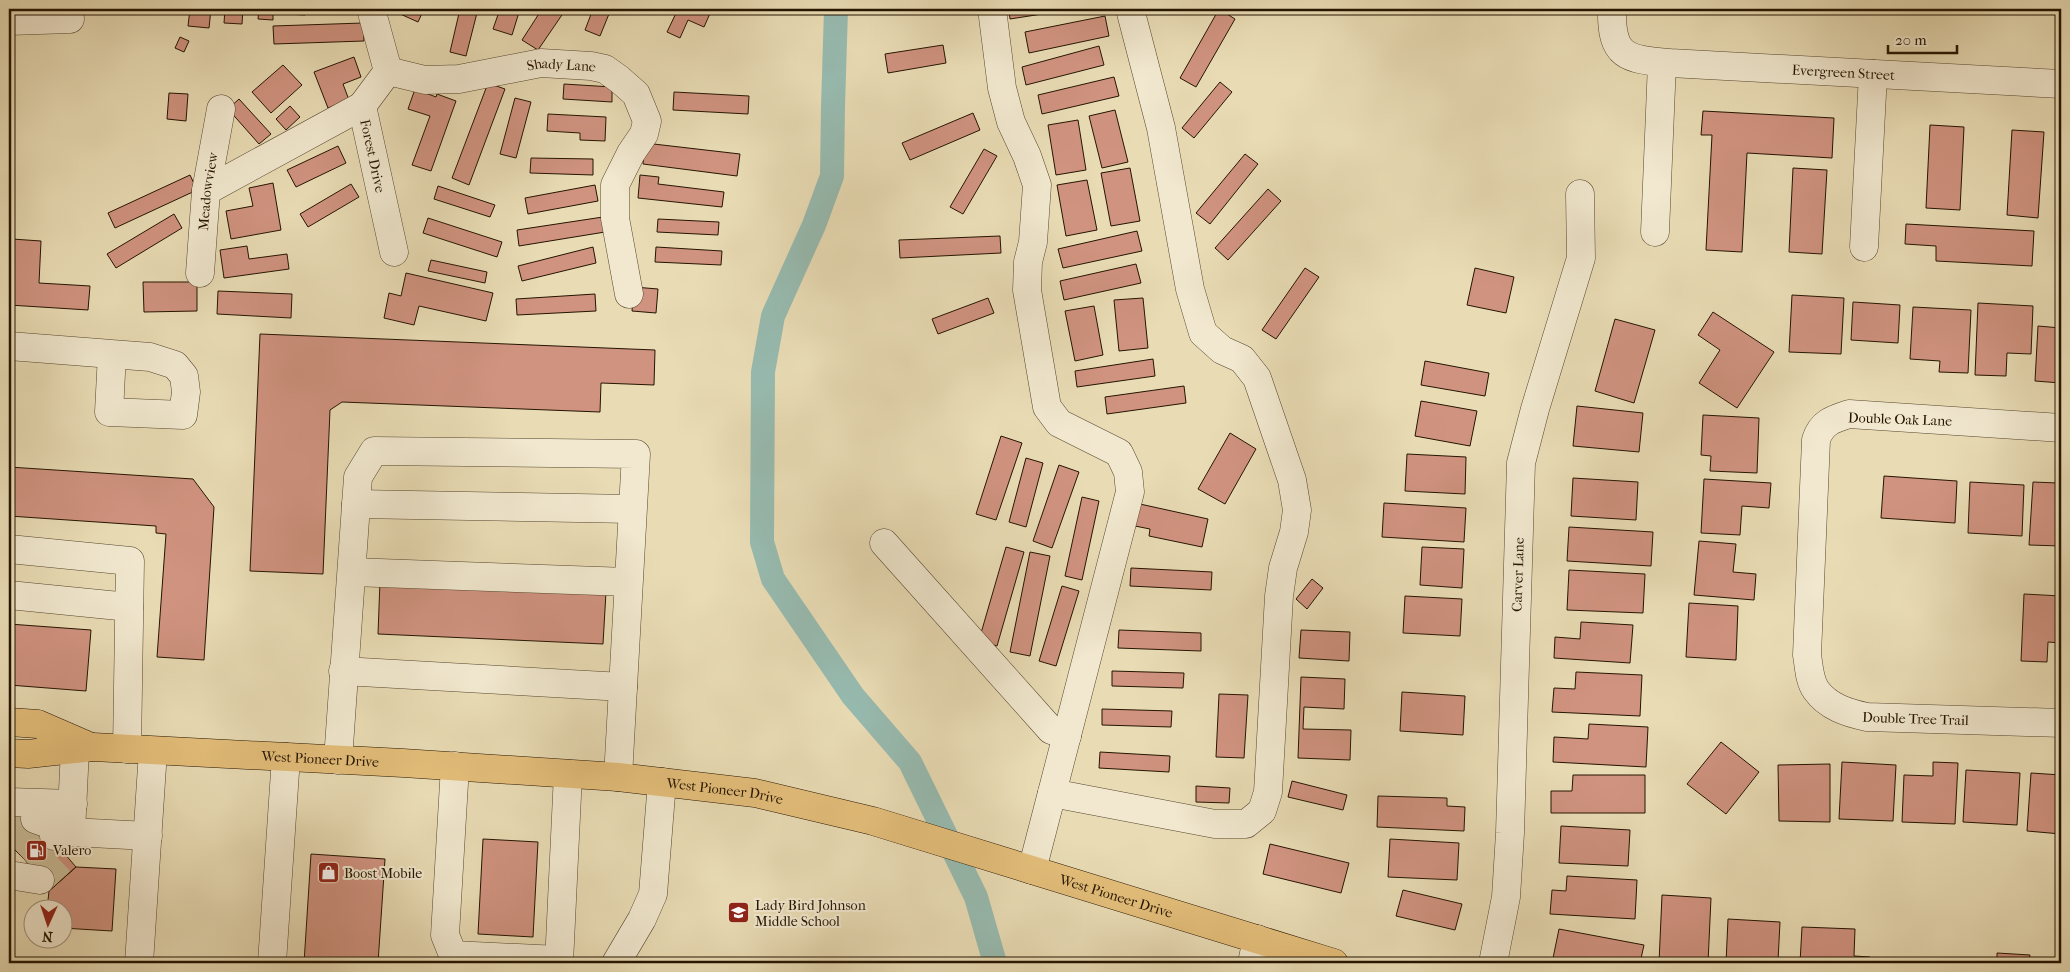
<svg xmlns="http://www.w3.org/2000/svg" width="2070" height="972" font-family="'IM FELL French Canon',serif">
<rect width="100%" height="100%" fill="#e9dcb5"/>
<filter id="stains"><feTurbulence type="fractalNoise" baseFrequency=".004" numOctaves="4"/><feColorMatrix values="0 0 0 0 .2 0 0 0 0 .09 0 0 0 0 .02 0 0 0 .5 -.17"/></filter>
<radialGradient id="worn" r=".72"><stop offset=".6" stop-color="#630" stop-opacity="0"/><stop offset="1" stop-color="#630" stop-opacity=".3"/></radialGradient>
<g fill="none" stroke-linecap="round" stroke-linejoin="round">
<path stroke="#97bbb0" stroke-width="24" d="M836,9L833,107L832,176L814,225L773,316L763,372L762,542L773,579L853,696L910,762L976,897L995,963"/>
</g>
<path fill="#d09380" stroke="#241400" d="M190,9H211L209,28L188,26Z
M225,9H243L242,24L224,23Z
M259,9H273V20L258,19Z
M288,9H306L305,15L288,14Z
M400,9H424L418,22L398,13Z
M460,9H478L466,56L450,52Z
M500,9H520L512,35L493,29Z
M542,9H566L538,50L522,40Z
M593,9H611L600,36L585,30Z
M678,9H712L704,27L688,20L680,38L667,32Z
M1009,9H1074L1010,19Z
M1219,9L1235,19L1196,87L1180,78Z
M1982,9H2029V12Z
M2039,9H2061V14L2039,13Z
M1105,16L1109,36L1029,53L1025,32Z
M363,23L364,41L274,44L273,26Z
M180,37L189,41L184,52L175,48Z
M943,45L946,63L888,73L885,54Z
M1099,46L1104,65L1026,85L1022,67Z
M354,57L361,77L343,84L349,100L328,108L314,72Z
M283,65L302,85L271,113L252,92Z
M1114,77L1119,96L1042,114L1038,95Z
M1220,82L1232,92L1194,138L1182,128Z
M488,83L505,89L469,185L452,178Z
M564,84L612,87V102L563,99Z
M415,89L436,97L437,94L456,101L431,171L412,165L430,116L408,109Z
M674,92L749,96L748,114L673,110Z
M169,93L188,94L186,121L167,119Z
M515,98L531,102L516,158L500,154Z
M239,99L271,134L259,144L228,109Z
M290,106L300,117L286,130L276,119Z
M1115,110L1128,162L1102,168L1089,116Z
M1703,111L1834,118L1832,158L1747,153L1742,252L1706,250L1712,135H1701Z
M973,113L980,130L910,160L902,143Z
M548,114L606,117L605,141L580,140V133L547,131Z
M1078,120L1086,170L1056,175L1048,125Z
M1930,125L1964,127L1960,210L1926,208Z
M2012,130L2044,132L2038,218L2007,215Z
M645,143L740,154L737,176L643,164Z
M338,146L346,163L296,187L287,170Z
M984,149L997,156L963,214L950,207Z
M1245,154L1258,164L1210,224L1196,213Z
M531,158L593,159V175L530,173Z
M1130,168L1140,221L1111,226L1101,173Z
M1793,168L1827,170L1822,254L1789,252Z
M190,175L197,190L115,228L108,213Z
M640,175L659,177L658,184L724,192L722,207L638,198Z
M1087,180L1097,230L1066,236L1057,185Z
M273,183L281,230L231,239L226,211L253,206L249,188Z
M351,184L359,197L308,227L300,214Z
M595,185L598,201L528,214L525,198Z
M438,186L495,205L490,217L434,199Z
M1268,189L1281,201L1228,260L1215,248Z
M174,214L182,228L116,268L107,254Z
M603,217L605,232L519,246L517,230Z
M428,218L502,242L497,257L423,233Z
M658,219L719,222L718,235L657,232Z
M1906,224L2034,231L2032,266L1936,261V246L1905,244Z
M1137,231L1142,251L1063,268L1058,249Z
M1000,236L1001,253L900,258L899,240Z
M12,239L41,241L39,283L90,286L88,310L9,305Z
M247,246L249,259L287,254L289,269L224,278L220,250Z
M593,247L596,263L522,281L518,266Z
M656,247L722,251L721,265L655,262Z
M431,260L487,272L485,283L428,271Z
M1136,264L1141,283L1064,300L1060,281Z
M1305,268L1319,277L1276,339L1262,330Z
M1475,268L1514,277L1506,313L1467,305Z
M406,273L493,293L486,321L419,306L414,325L384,318L389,293L401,296Z
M143,282H197V311L144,312Z
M634,287L658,289L656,313L632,311Z
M218,291L292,294L291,318L217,314Z
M595,294L596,311L517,315L516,299Z
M1792,295L1844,298L1841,354L1789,352Z
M988,298L994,313L938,334L932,319Z
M1143,298L1148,348L1119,351L1114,300Z
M1853,302L1900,305L1898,343L1851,340Z
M1978,303L2033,306L2031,354L2007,353L2006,376L1975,375Z
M1094,306L1103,355L1075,361L1065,311Z
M1913,307L1971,310L1968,373L1939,372L1940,361L1910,359Z
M1713,312L1774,352L1737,408L1699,383L1720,350L1698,335Z
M1615,319L1655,330L1634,403L1595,391Z
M2038,326L2061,328V383L2035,381Z
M260,334L655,350L654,385L601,383L600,412L342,402L330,410L323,574L250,571Z
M1153,359L1155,376L1077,387L1075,371Z
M1425,361L1489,373L1485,396L1421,385Z
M1184,386L1186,403L1107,414L1105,397Z
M1421,401L1477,411L1470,446L1415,436Z
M1577,406L1643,413L1639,452L1573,446Z
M1703,415L1759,418L1757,473L1710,471L1711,456L1701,455Z
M1230,433L1256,449L1225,504L1198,489Z
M1001,436L1022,443L996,520L976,514Z
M1407,454L1466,457L1465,494L1405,491Z
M1026,458L1043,463L1026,527L1009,522Z
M1059,465L1079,472L1052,548L1033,541Z
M9,467L193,479L214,507L204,660L157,657L166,534L156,533V526L9,516Z
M1884,476L1957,481L1955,523L1881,518Z
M1573,478L1638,482L1636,520L1571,516Z
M1704,479L1771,483L1769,508L1742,506L1740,535L1701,533Z
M1970,482L2024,485L2022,536L1968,533Z
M2033,482L2058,483L2057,509L2061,510V546L2029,545Z
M1082,497L1099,501L1082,580L1065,576Z
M1384,503L1466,508L1464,542L1382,537Z
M1140,504L1208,519L1202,547L1149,536L1150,529L1135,526Z
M1569,527L1653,532L1651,566L1567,561Z
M1699,541L1736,544L1733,572L1756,574L1754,600L1694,595Z
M1006,547L1024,552L997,646L979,640Z
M1422,547L1464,549L1462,588L1420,585Z
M1030,552L1050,556L1030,656L1010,652Z
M1131,568L1212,572L1211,590L1130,586Z
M1569,570L1645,574L1643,613L1567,610Z
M1312,579L1323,588L1307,609L1296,599Z
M380,581L606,592L603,644L378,634Z
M1062,586L1079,591L1056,666L1039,661Z
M2024,594L2061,596V643L2048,642L2047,662L2021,661Z
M1405,596L1462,599L1460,636L1403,633Z
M1689,603L1738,606L1736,660L1686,657Z
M1581,622L1633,625L1630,663L1554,658L1555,637L1580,639Z
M9,624L91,630L86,691L9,685Z
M1119,630L1201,633V651L1118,648Z
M1301,630L1350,632L1349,661L1299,658Z
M1112,671L1184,673L1183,688L1112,686Z
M1576,672L1642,675L1640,716L1552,712L1554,688L1575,689Z
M1301,677L1345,679L1344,709L1304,707L1303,729L1351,730L1350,760L1298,758Z
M1402,692L1465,696L1463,735L1400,731Z
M1219,694L1248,695L1244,758L1216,757Z
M1102,709L1172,711L1171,727L1102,725Z
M1589,724L1648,727L1646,767L1553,762L1554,737L1588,739Z
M1721,742L1759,772L1726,814L1687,784Z
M1100,752L1170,756L1169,772L1099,768Z
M1842,762L1896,765L1893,821L1839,819Z
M1933,762L1958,763L1955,824L1902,822L1904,775L1933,776Z
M1830,764V822L1779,821L1778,765Z
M1966,770L2020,773L2017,825L1963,822Z
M2031,773L2061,775V834L2027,831Z
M1573,775H1645V813H1551V791H1572Z
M1292,781L1347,795L1343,810L1288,797Z
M1196,786L1230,788L1229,803L1196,802Z
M1378,796L1447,798V806L1465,807L1464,831L1377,827Z
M29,812L76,867L49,891L25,860L9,844V830Z
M1561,826L1630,830L1628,866L1559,863Z
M483,839L538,842L533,937L478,934Z
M1390,839L1459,843L1457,880L1388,877Z
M1270,844L1349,863L1341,893L1263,874Z
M311,854L385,859L378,963H304Z
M76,867L116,869L112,931L62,928V910H47L49,891Z
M1567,876L1637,880L1635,919L1550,914L1552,890L1566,891Z
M1403,890L1462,904L1455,930L1396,916Z
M1662,895L1711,898L1708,963H1659Z
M1728,919L1780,922L1778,961L1752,959L1751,963H1726Z
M1802,927L1855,929L1854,956L1870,957V963H1800Z
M1559,929L1644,945L1640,963H1552Z
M1997,953L2030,955L2029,963H1997Z
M1893,960L1919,961V963H1893Z"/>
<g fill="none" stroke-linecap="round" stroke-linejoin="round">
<path stroke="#cbbe9a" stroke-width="28" stroke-dasharray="28 14" stroke-linecap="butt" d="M9,842L35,819
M25,860L50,837
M40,880L66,856"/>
<defs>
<g id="minor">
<path id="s1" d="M371,9L388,71L362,106L394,252"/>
<path d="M992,9L1002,88L1011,122L1027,156L1037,185L1033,242L1028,262L1027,290L1047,407L1059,423L1119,453L1128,472L1130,492L1032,870"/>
<path id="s2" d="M1612,9C1611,58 1627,59 1670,63L2061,84"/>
<path d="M9,21L70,19"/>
<path id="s3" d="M388,71L425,80L459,79L541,63L591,66L605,69L619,79L636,94L647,121L644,134L631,153L615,185V218L629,294"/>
<path d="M206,191L362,106"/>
<path d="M1655,232L1662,63"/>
<path d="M1864,247L1873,74"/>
<path id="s4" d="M200,273L206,191L221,109"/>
<path d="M9,346L150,357L175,365L184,376L186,392L183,415L109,412L112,354"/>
<path id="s5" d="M2061,428L1849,414C1833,419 1821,423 1816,440L1807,655C1809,666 1809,680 1816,690C1828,707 1848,713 1867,717L2061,723"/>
<path d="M356,504L632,509"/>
<path d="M884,543L1051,730L1067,736"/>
<path d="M9,549L130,561L127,749"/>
<path d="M352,572L628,582"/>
<path d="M9,595L129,607"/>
<path d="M343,671L623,687"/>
<path d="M338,760L358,477L374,451L636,454L618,777"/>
<path d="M455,766L445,935L453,955L559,960"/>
<path d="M1052,793L1215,824H1246L1262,811L1268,792L1279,596L1283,568L1294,532L1297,510L1292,480L1257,378L1242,359L1222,350L1203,333L1190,289L1161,128L1130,9"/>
<path d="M9,802L73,804"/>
<path d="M35,819L71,832L75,749"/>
<path d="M54,836L71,832L148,836"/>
<path d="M9,875L40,880"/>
<path d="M139,963L153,751"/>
<path d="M272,963L286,757"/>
<path d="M559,963L568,774"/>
<path d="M616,963L642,919L653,894L662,782"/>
<path d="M1252,963L1257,939"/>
<path id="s6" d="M1493,963L1506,897L1510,833L1521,463L1535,409L1581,258L1580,194"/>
</g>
<g id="major">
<path d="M9,722L38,724L91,747"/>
<path id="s7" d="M9,753L28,754L93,747L403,763L618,777L755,793L873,821L1334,963"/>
</g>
</defs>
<use href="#minor" stroke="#55462d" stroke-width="29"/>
<use href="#major" stroke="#241400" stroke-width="29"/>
<use href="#minor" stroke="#f1e8cf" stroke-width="28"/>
<use href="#major" stroke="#e4be7a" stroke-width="28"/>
</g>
<defs>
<symbol id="fuel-square" viewBox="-11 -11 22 22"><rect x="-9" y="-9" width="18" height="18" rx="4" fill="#8f2418" stroke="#f1e8cf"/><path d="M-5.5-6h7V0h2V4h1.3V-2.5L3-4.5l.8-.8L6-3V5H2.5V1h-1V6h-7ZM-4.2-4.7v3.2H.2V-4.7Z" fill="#fff"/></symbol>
<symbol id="shop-square" viewBox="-11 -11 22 22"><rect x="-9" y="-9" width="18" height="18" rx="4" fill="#8f2418" stroke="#f1e8cf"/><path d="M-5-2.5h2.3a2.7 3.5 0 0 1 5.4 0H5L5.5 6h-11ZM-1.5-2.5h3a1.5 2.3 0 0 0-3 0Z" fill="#fff"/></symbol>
<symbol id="school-square" viewBox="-11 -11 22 22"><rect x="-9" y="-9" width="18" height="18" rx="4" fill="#8f2418" stroke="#f1e8cf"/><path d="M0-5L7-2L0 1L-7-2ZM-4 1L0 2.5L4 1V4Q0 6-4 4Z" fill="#fff"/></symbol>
</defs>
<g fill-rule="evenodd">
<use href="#fuel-square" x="24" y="838" width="25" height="25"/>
<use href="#shop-square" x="316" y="860" width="25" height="25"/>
<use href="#school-square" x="726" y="900" width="25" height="25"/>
</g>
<g text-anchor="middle" stroke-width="4" stroke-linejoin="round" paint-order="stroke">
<g font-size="14" fill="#241400" stroke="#f1e8cf">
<text dy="5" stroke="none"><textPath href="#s3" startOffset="176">Shady Lane</textPath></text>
<text dy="5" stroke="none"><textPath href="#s2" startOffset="268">Evergreen Street</textPath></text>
<text dy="5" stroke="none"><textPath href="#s1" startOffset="159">Forest Drive</textPath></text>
<text dy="5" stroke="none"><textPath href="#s4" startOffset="82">Meadowview</textPath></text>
<text transform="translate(1900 419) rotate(2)" y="5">Double Oak Lane</text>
<text dy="5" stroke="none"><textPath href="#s6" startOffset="390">Carver Lane</textPath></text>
<text dy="5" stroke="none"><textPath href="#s5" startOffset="616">Double Tree Trail</textPath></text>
<text dy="5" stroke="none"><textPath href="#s7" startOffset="312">West Pioneer Drive</textPath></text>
<text dy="5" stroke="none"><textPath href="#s7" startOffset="718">West Pioneer Drive</textPath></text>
<text dy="5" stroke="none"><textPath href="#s7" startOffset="1124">West Pioneer Drive</textPath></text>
</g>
<g font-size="14" fill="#241400" stroke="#f1e8cf" text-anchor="start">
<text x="53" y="855">Valero</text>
<text x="344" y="878">Boost Mobile</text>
<text x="755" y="910">Lady Bird Johnson<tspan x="755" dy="16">Middle School</tspan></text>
</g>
</g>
<rect width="2070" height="972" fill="none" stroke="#e9dcb5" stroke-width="30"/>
<rect x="10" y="10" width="2050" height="952" fill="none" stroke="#241400" stroke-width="2.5"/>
<rect x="15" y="15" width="2040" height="942" fill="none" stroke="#241400"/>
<g transform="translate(48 924) rotate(183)"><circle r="24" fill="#f1e8cf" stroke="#9f937c"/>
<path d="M0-4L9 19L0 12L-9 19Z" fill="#8f2418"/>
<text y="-8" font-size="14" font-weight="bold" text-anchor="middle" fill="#241400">N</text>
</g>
<path d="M1888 45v8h69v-8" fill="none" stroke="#241400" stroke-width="2.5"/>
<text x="1895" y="45" font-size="15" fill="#241400" stroke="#f1e8cf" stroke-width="4" paint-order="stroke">20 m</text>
<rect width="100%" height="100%" filter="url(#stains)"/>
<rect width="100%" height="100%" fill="url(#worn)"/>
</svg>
